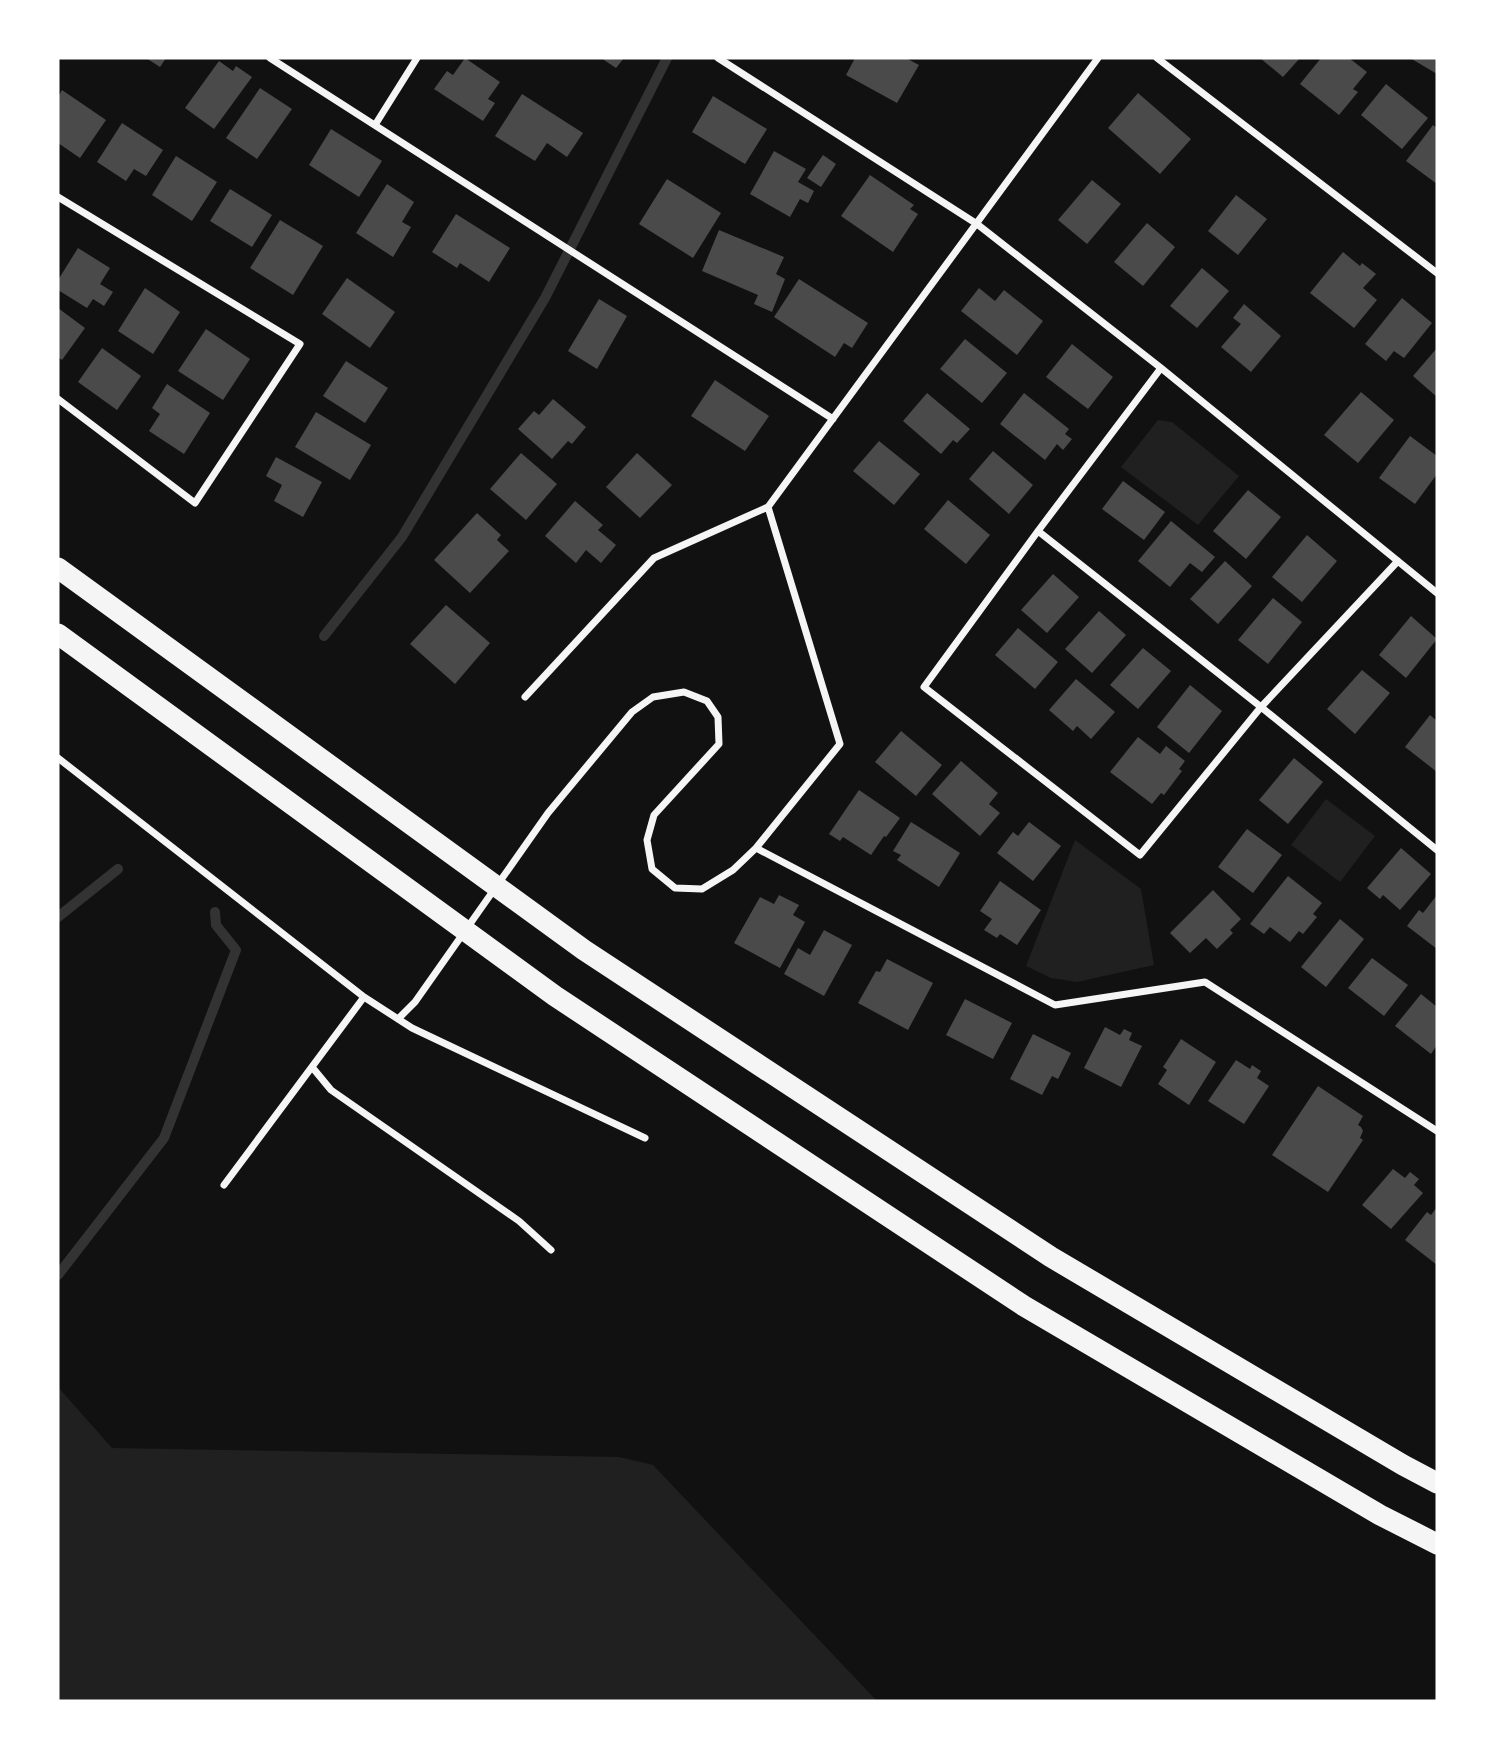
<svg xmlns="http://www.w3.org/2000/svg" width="1495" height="1759" font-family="Jost,sans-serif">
<rect width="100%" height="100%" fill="#111"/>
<path fill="#202020" d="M1158,420L1172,422L1239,476L1198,525L1121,467Z
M1326,799L1375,836L1340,882L1291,845Z
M1075,840L1141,889L1154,965L1077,982L1051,978L1026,966Z
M58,1387L112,1448L619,1457L653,1465L877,1701H58Z"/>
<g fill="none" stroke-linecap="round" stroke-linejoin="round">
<path stroke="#333" stroke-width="10" d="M324,636L402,537L545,298L667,58
M58,917L118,869
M58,1275L164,1138L236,950L216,925L215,912"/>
</g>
<path fill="#4a4a4a" d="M146,58H166L160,67Z
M465,58L500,82L488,99L495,103L483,121L434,89L447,71L453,75Z
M601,58H624L616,68Z
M855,58H906L919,65L897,103L846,75Z
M1260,58H1300L1283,77Z
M1321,58H1349L1367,72L1353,89L1358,92L1339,115L1300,84Z
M1410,58H1437V74Z
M219,61L233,71L236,66L252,77L214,129L185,108Z
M1386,84L1428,118L1402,149L1361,115Z
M260,88L292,109L257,159L226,138Z
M62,90L106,120L80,158L58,143V97Z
M1138,93L1191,139L1160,174L1108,128Z
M522,94L583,133L567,157L547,143L535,161L495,136Z
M713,96L767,129L745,164L692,132Z
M122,123L163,150L146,176L134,169L126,181L97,162Z
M1433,125L1437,128V184L1406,161Z
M331,129L382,161L359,197L309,165Z
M774,151L806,169L798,182L814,191L808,203L800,199L790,217L750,194Z
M823,155L836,164L821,187L807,178Z
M176,156L217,182L192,221L152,195Z
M870,175L914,205L910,209L918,214L893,252L841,216Z
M667,179L721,213L693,258L639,224Z
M1092,180L1121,204L1087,244L1058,220Z
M387,184L414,202L402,222L411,227L393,257L356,233Z
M230,189L272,215L252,247L210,221Z
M1236,195L1267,219L1238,255L1208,231Z
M456,214L510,248L489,282L460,263L457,268L432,252Z
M280,220L323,246L293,295L250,268Z
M1147,223L1175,247L1143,286L1114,262Z
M719,230L784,257L776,274L785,279L772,312L754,304L758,295L702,271Z
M78,248L110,268L100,284L113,292L104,306L93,299L87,308L58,290V280Z
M1343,252L1360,266L1362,263L1376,274L1363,288L1377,300L1354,328L1310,293Z
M1202,268L1229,291L1197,328L1170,306Z
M347,278L395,312L370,348L322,314Z
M799,279L868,323L852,348L844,343L835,357L774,317Z
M145,288L180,312L153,354L118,331Z
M979,288L995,301L1004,290L1043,321L1017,355L961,311Z
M1402,298L1432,323L1404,358L1394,351L1386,361L1365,344Z
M599,299L627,316L597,369L568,351Z
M1244,304L1281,336L1251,372L1221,347L1241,324L1233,318Z
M58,308L85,328L62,360L58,357Z
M206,329L250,359L223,400L178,371Z
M965,339L1007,373L982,403L940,369Z
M1072,344L1113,377L1088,409L1046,377Z
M102,348L141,376L117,410L78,382Z
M1437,348V397L1413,376Z
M346,361L388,388L365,423L323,396Z
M715,380L769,416L745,451L691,416Z
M167,384L210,413L184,454L149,431L160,414L152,408Z
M1361,392L1394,420L1358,463L1324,435Z
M927,393L970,429L957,443L953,440L941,454L903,421Z
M1024,393L1069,429L1065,434L1072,439L1063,450L1057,444L1045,460L1000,424Z
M553,399L586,427L572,444L568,441L552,459L518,429L534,411L539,415Z
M316,412L371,445L350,480L295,447Z
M1410,436L1437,456V474L1415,504L1379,478Z
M879,441L920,474L894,505L853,471Z
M993,451L1033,485L1009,514L969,479Z
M521,453L557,484L526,520L490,489Z
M637,453L672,485L640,518L606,487Z
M276,457L322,482L303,517L274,501L282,485L266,476Z
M1123,481L1165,512L1144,540L1102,509Z
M1248,490L1281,517L1246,559L1213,531Z
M948,500L990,535L966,564L924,529Z
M575,501L603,525L598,530L616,545L601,563L586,550L576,563L545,536Z
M477,513L501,535L497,540L509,551L470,593L434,560Z
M1171,521L1215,557L1202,572L1190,563L1170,587L1138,561Z
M1307,535L1337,561L1302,602L1272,577Z
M1225,561L1252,586L1218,624L1190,599Z
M1053,574L1079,597L1047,633L1021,610Z
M1273,598L1302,622L1268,664L1238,640Z
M446,605L490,643L455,684L410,644Z
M1099,611L1126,635L1092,673L1065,649Z
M1411,616L1437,639L1406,678L1379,655Z
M1018,628L1058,662L1035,689L995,655Z
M1143,648L1171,671L1138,709L1110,685Z
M1362,670L1390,693L1355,734L1327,709Z
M1076,679L1115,712L1091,739L1077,726L1073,731L1049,710Z
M1190,685L1222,711L1189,753L1157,727Z
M1430,715L1437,721V772L1405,747Z
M901,731L942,765L916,796L875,762Z
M1138,737L1160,754L1166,746L1185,761L1179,769L1182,771L1164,795L1161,793L1152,804L1110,772Z
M1294,758L1323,782L1288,824L1259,800Z
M961,761L998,793L989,804L1000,813L980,836L932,794Z
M859,790L900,818L886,837L884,836L871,855L843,837L840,841L829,834Z
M911,822L960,853L939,887L897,860L901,855L893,851Z
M1029,822L1061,846L1033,881L997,853L1013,832L1018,836Z
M1247,829L1282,855L1253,893L1218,867Z
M1401,848L1431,874L1400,910L1383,895L1380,899L1367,888Z
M1288,876L1322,903L1313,914L1317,917L1303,934L1299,931L1290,942L1270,927L1264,934L1250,924Z
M1000,881L1041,910L1017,945L1000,934L997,938L984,930L992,919L980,911Z
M1213,890L1241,919L1230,930L1233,933L1217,949L1206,938L1190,953L1170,933Z
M779,895L799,905L793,915L805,922L780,968L734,943L760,897L774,904Z
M1437,895V949L1407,926L1419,910L1423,913Z
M1340,919L1364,939L1326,987L1301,967Z
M824,930L852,945L824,996L784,974L798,948L810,955Z
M1372,958L1408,985L1384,1016L1348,988Z
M887,959L933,983L908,1030L858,1003L876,971L880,972Z
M1421,994L1437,1007V1045L1431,1054L1395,1026Z
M965,999L1012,1023L993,1059L946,1035Z
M1105,1027L1120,1035L1124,1029L1132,1033L1129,1040L1142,1046L1121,1087L1084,1068Z
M1033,1034L1071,1053L1058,1079L1052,1076L1042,1095L1010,1079Z
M1181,1039L1216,1062L1189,1105L1158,1084L1167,1070L1163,1067Z
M1236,1060L1250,1069L1252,1065L1261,1071L1257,1078L1269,1086L1244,1124L1208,1101Z
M1318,1086L1363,1116L1358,1125L1361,1127L1363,1131L1360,1138L1363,1140L1328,1192L1272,1155Z
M1393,1169L1405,1178L1410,1172L1419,1179L1414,1185L1423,1193L1391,1229L1362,1205Z
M1437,1207V1265L1405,1240L1427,1212L1431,1215Z"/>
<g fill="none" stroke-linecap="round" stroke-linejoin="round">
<path stroke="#f5f5f5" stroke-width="7" d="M270,58L833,419
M718,58L977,224L1161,368L1437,593
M1157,58L1437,273
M375,125L417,58
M58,197L300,344L195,503L58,399
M1161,368L1038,531L924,687L1140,855L1261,707L1398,561
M1038,531L1261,707L1437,850
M525,697L654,558L768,507L1098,58
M58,758L364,997L412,1028L645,1138
M756,848L1055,1005L1205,982L1437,1131
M398,1019L415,1002L548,813L632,712L653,697L684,692L707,701L718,717L719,744L654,815L647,840L652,869L675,888L702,889L733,870L756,848L840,744L768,507
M312,1067L331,1090L519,1221L551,1250
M224,1185L364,997"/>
<path stroke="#f5f5f5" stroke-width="21" d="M58,568L584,950L1051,1257L1403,1465L1437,1483
M58,634L555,996L1024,1306L1380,1515L1437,1544"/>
</g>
<rect width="1495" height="1759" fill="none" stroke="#ffffff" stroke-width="119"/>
</svg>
